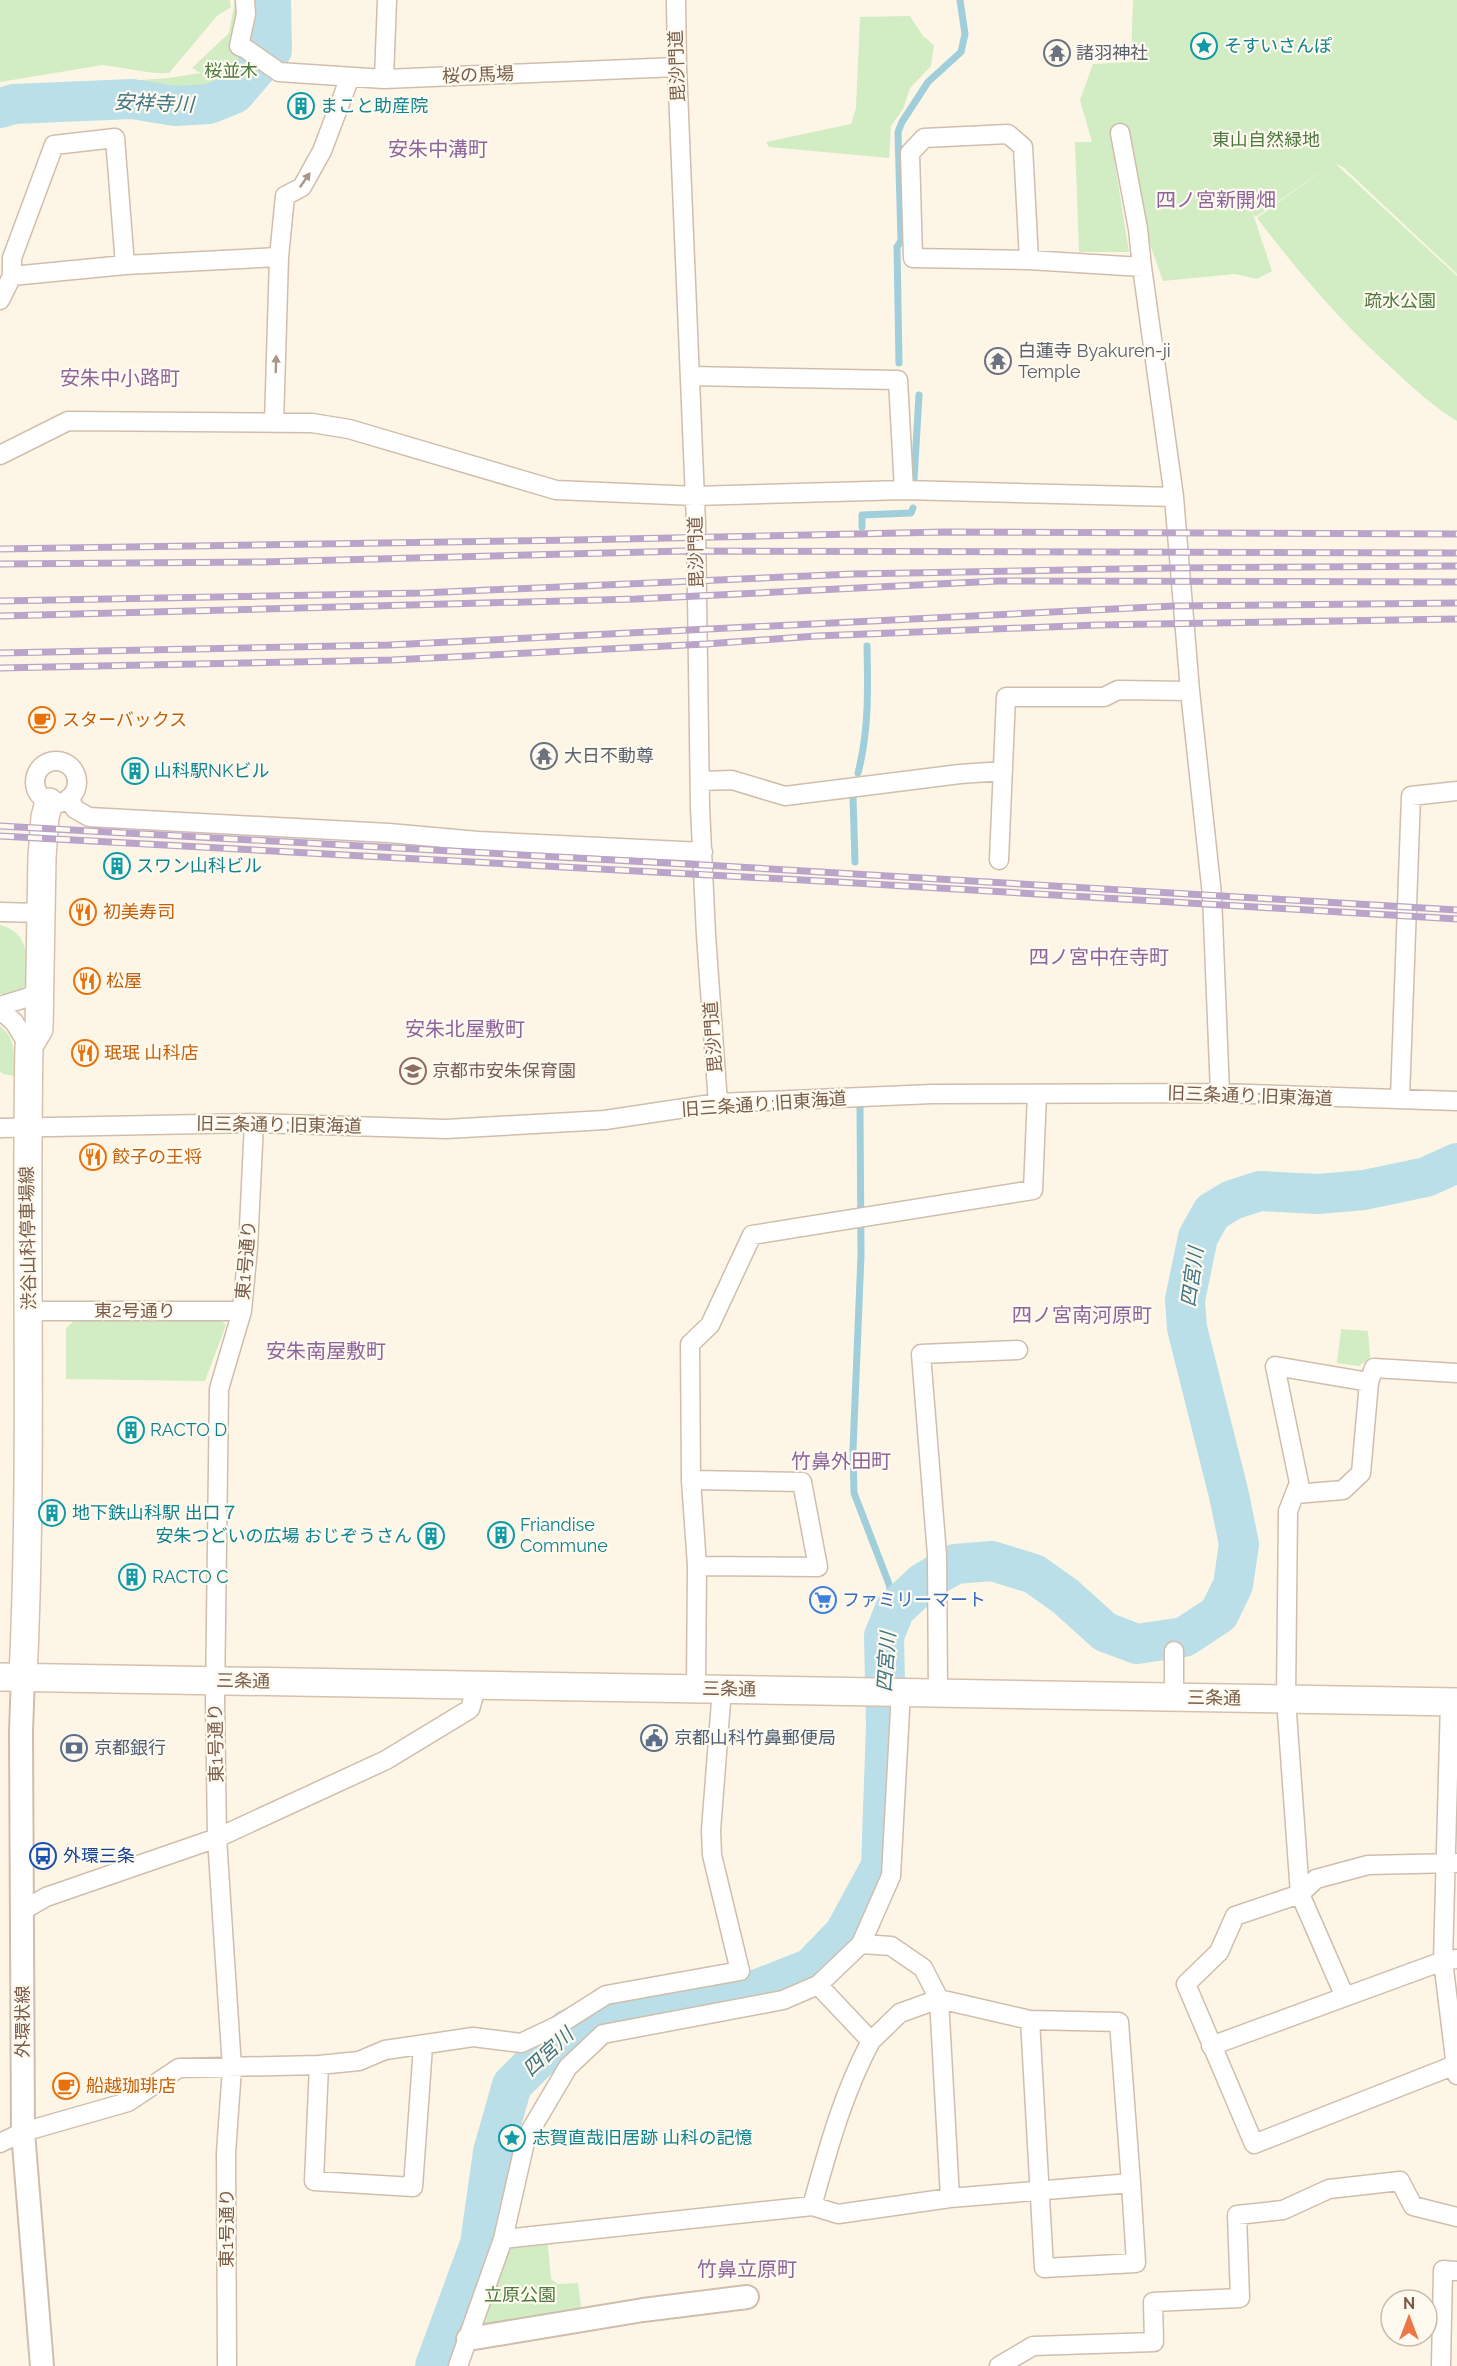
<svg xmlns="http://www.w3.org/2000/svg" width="1457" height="2366" font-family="Raleway,'Noto Sans JP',sans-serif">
<rect width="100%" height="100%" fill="#fdf6e7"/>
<path fill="#d2ecc4" d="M0,0H230L231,7L217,16L169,73H154L103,65L0,82Z
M235,0H271L272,50L248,104L206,112L132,99L14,104L27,88L168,78L201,73L192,68L229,33Z
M1133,0H1457V274L1343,167L1336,164L1457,276V421C1434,407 1415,390 1396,372C1344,326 1299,273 1257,218L1334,162L1256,217L1253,214L1272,271L1257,279L1235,274L1163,281L1120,160L1114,158L1129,252H1079L1075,142H1092L1080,100L1093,64L1131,62Z
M910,16L923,36L934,45L931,66L910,88L903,109L891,126L889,158L769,147L766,142L851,124L856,108L860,17Z
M0,925C31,933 26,958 27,984L15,994H0Z
M0,1026C17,1039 14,1057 14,1076L3,1074L0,1071Z
M219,1318L226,1325L205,1381L66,1379V1328L75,1320Z
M1341,1329L1368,1331L1370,1358L1359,1366L1337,1363Z
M547,2234L551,2279L558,2284L578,2283L583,2320L468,2339L503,2239Z"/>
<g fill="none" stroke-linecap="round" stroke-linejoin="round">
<path stroke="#a0cedb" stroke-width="7" d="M899,363L897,247L901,241L898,132L902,122L928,82L961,52L965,34L960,0
M914,480L919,395
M862,527V515L911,513L913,508
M858,773C869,730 868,689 867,646
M853,797L855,862
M860,1107L861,1255L853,1450L854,1493L889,1584L895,1609"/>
<path stroke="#badfe9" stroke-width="40" d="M0,108L14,104L132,99L175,106L209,104L234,94L272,50L271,0
M435,2366L480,2244L493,2152L512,2085L568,2029L613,2009L758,1989L811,1968L844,1934L881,1866L886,1726L884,1636L895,1609L924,1582L955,1564L992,1561L1034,1574L1065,1596L1105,1632L1137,1644L1184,1637L1219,1614L1233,1585L1239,1544L1229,1495L1187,1328L1185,1300L1198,1237L1212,1212L1232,1200L1260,1191L1318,1194L1364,1190L1426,1177L1457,1163"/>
<defs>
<path id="minor" d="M245,0L246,14L239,46L246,49L279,72L384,79L677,67
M676,0L677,67L696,524L700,807L706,935L718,1103
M384,79L387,0
M1120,133L1138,229L1142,267
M1029,260L1023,147L1008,134L924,138L910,153L913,258L1029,260L1142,267L1174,497L1190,691L1212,895L1220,1093
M12,276V258L54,145L115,138L125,265
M0,300L12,276L125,265L279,257
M690,376L898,380L904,490
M274,423L279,257L285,196L302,187L322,151L350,77
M0,455L68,421L312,423L349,429L556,490L695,496L904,490L1174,497
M35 782a21 21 0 1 1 42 0a21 21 0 1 1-42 0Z
M700,781L732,780L785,796L960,774L1003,771
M69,798L75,809L89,817L389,833L478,841L703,852
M999,860L1006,697H1104L1118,690L1190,691
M0,912L40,913
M0,1006L29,997L41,988
M0,1010L14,1022L29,1046
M1400,1098L1411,796L1457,791
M0,1128L254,1123L446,1129L605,1120L718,1103L932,1094L1220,1093L1457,1101
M29,1311H242
M1369,1382L1374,1368L1457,1373
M691,1480L802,1482L818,1567L697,1566
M1296,1494L1343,1490L1361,1473L1369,1382L1275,1366L1299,1483L1288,1511L1286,1699L1300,1894L1345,1997
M1174,1651V1697
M696,1689L697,1566L691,1480L690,1344L710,1325L752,1235L1033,1190L1037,1094
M938,1693L937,1555L921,1354L1018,1350
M1450,1702L1443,1961L1457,2075
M22,1911L46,1897L217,1838L386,1760L470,1709L477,1685
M861,1944L891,1946L923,1968L939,1999L950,2198
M1030,2020L1044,2268L1136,2263L1131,2183
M1211,2046L1443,1961L1457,1959
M319,2065L314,2181L413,2187L423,2046
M1455,2065L1254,2144L1186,1984L1219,1952L1235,1916L1300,1894L1316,1879L1368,1865L1457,1863
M0,2143L23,2132L128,2102L179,2068L319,2065L359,2061L385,2050L473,2037L521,2043L557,2026L606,1995L740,1971L712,1855L711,1830L722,1689
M812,2206C828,2149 843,2093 871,2041
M503,2239L812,2206L838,2214L950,2198L1131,2183L1119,2022L1030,2020L939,1999L900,2013L871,2041L818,1985
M227,2366L226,2153L232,2068L217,1838L215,1699L219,1389L242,1311L248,1248L254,1123
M458,2366L503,2239L526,2138L568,2067L603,2034L783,2000L818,1985L861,1944L891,1876L901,1692
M999,2366L1033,2346L1154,2342L1153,2302L1240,2298L1237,2215L1283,2210L1329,2189L1400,2181L1413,2206L1457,2217
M1441,2366L1443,2270L1457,2271"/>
<path id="tertiary" d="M23,1677L21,1731L23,2132L42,2366
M468,2339L643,2310L747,2297"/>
<path id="secondary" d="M0,1677L1457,1702
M23,1677C33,1467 25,1256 29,1046L39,1029L42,857L45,817L49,802"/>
</defs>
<use href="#minor" stroke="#d0beac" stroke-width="21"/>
<use href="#tertiary" stroke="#d0beac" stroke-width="26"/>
<use href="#secondary" stroke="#d6c1ac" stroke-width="30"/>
<use href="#minor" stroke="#fff" stroke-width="18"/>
<use href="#tertiary" stroke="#fff" stroke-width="22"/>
<use href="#secondary" stroke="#fff" stroke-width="27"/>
<defs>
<path id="rail" d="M0,549L575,540L945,532L1457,534
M0,564L262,562L685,551L1457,553
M0,601L422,593L853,574L1171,568L1457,566
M0,616L636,599L998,581L1457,582
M0,653L389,645L1174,606L1457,603
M0,668L392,660L706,644L816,636L1098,625L1457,619
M0,826L704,865L1457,910
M0,836L838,882L1457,919"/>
</defs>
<use href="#rail" stroke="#baa4c9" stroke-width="7"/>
<use href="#rail" stroke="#fffaef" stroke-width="4.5" stroke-dasharray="14" stroke-linecap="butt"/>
</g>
<defs><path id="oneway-solid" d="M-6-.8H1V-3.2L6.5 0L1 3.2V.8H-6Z" transform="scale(1.5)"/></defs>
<g fill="#a89689">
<use href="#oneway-solid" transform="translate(305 180) rotate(-55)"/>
<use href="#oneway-solid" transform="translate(276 364) rotate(-88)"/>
</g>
<defs>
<symbol id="sight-ring" viewBox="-11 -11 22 22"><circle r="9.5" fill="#fffaef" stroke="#0f9aa8" stroke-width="1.5"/><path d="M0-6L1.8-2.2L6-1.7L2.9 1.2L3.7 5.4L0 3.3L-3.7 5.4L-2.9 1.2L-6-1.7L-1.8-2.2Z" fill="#0f9aa8"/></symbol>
<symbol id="temple-ring" viewBox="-11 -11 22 22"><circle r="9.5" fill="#fffaef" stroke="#6b7280" stroke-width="1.5"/><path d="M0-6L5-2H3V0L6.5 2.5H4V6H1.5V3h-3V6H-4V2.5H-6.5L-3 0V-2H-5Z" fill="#6b7280"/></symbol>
<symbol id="building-ring" viewBox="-11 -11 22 22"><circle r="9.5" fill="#fffaef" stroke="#0f9aa8" stroke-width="1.5"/><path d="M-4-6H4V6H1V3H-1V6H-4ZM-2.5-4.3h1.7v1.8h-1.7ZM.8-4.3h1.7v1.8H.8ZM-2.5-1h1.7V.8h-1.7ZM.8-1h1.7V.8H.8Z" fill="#0f9aa8"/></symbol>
<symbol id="cafe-ring" viewBox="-11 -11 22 22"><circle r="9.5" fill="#fffaef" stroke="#e8710a" stroke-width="1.5"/><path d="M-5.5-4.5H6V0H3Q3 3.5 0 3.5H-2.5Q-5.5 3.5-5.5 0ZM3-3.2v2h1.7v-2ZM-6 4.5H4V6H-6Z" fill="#e8710a"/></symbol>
<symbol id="restaurant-ring" viewBox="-11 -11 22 22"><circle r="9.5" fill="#fffaef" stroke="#e8710a" stroke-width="1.5"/><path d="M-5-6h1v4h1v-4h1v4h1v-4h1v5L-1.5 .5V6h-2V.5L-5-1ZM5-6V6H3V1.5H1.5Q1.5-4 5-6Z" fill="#e8710a"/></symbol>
<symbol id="school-ring" viewBox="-11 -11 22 22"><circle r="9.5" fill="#fffaef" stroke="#8d6e63" stroke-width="1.5"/><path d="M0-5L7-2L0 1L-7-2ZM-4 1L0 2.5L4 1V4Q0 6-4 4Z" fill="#8d6e63"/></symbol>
<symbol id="supermarket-ring" viewBox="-11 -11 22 22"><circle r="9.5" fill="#fffaef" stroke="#3f7fe0" stroke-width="1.5"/><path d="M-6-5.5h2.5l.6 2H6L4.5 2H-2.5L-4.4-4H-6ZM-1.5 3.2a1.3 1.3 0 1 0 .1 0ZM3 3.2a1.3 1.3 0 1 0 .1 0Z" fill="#3f7fe0"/></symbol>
<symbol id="civic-ring" viewBox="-11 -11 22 22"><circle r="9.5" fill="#fffaef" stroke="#5c6f8a" stroke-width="1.5"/><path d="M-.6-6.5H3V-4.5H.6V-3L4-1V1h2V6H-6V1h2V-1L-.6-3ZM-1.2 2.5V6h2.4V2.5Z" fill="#5c6f8a"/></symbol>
<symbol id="bank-ring" viewBox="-11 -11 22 22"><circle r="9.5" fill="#fffaef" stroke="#5c6f8a" stroke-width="1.5"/><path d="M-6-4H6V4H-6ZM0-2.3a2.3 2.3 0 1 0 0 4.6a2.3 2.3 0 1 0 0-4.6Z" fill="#5c6f8a"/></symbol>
<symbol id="bus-ring" viewBox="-11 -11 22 22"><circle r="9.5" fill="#fffaef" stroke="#1a4fb4" stroke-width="1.5"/><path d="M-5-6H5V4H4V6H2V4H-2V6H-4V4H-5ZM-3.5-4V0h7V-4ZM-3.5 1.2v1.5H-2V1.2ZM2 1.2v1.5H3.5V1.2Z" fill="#1a4fb4"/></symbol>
</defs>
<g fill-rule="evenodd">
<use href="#sight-ring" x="1189" y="31" width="30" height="30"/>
<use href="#temple-ring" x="1042" y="38" width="30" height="30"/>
<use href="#building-ring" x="286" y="91" width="30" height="30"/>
<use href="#temple-ring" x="983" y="346" width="30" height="30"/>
<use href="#cafe-ring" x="27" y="705" width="30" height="30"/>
<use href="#temple-ring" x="529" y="741" width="30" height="30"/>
<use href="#building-ring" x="120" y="756" width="30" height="30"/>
<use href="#building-ring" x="102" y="851" width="30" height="30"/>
<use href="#restaurant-ring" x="68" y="897" width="30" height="30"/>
<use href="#restaurant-ring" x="72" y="966" width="30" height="30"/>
<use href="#restaurant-ring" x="70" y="1038" width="30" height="30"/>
<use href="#school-ring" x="398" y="1056" width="30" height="30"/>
<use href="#restaurant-ring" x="78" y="1142" width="30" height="30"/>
<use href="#building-ring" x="116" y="1415" width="30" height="30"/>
<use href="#building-ring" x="37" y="1498" width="30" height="30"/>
<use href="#building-ring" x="486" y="1520" width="30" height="30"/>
<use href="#building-ring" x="416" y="1521" width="30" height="30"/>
<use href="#building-ring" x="117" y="1562" width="30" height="30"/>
<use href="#supermarket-ring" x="808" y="1585" width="30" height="30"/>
<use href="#civic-ring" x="639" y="1723" width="30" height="30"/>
<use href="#bank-ring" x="59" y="1733" width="30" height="30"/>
<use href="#bus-ring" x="28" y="1841" width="30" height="30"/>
<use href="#cafe-ring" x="51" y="2071" width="30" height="30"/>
<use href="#sight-ring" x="497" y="2123" width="30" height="30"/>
</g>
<g text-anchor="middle" stroke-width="4.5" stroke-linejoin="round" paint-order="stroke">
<g font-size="18" fill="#0d838f" stroke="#fffaef" text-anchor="start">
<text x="1224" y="52">そすいさんぽ</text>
<text x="320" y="112">まこと助産院</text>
<text x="154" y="777">山科駅NKビル</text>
<text x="136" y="872">スワン山科ビル</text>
<text x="150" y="1436">RACTO D</text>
<text x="72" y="1519">地下鉄山科駅 出口７</text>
<text x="520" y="1531">Friandise<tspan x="520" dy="21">Commune</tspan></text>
<text x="412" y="1542" text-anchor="end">安朱つどいの広場 おじぞうさん</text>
<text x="152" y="1583">RACTO C</text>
<text x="532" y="2144">志賀直哉旧居跡 山科の記憶</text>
</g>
<g font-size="18" fill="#5b616d" stroke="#fffaef" text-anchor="start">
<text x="1076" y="59">諸羽神社</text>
<text x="1018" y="357">白蓮寺 Byakuren-ji<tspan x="1018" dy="21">Temple</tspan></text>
<text x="564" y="762">大日不動尊</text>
</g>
<g font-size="18" fill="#795d4a" stroke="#fffaef">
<text transform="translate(677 66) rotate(-92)" y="6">毘沙門道</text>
<text transform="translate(478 75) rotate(-2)" y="6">桜の馬場</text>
<text transform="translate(696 552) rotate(-91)" y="6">毘沙門道</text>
<text transform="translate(713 1037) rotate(-94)" y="6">毘沙門道</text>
<text transform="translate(1250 1096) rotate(2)" y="6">旧三条通り;旧東海道</text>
<text transform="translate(764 1104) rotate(-4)" y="6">旧三条通り;旧東海道</text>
<text transform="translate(279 1125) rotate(1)" y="6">旧三条通り;旧東海道</text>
<text transform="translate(28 1238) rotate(-91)" y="6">渋谷山科停車場線</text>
<text transform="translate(246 1260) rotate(-85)" y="6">東1号通り</text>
<text x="135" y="1317">東2号通り</text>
<text transform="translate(243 1681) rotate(1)" y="6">三条通</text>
<text transform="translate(729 1689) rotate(1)" y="6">三条通</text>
<text transform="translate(1214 1698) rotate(1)" y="6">三条通</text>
<text transform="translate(216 1743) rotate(-91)" y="6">東1号通り</text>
<text transform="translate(23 2022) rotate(-90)" y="6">外環状線</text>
<text transform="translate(227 2228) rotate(-90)" y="6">東1号通り</text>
</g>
<g font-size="18" fill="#4c7a3e" stroke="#fffaef">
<text x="231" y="77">桜並木</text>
<text x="1266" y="146">東山自然緑地</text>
<text x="1400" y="307">疏水公園</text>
<text x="520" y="2301">立原公園</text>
</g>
<g font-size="18" fill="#c56008" stroke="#fffaef" text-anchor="start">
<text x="62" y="726">スターバックス</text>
<text x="103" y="918">初美寿司</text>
<text x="106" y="987">松屋</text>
<text x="104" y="1059">珉珉 山科店</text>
<text x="112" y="1163">餃子の王将</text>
<text x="86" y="2092">船越珈琲店</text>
</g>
<g font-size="18" fill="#785e54" stroke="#fffaef" text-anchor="start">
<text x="432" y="1077">京都市安朱保育園</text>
</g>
<g font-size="18" fill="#366cbe" stroke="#fffaef" text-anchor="start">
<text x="842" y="1606">ファミリーマート</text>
</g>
<g font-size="18" fill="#4e5e75" stroke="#fffaef" text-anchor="start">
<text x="674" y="1744">京都山科竹鼻郵便局</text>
<text x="94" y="1754">京都銀行</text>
</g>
<g font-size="18" fill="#164399" stroke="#fffaef" text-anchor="start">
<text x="63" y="1862">外環三条</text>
</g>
<g font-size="20" font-style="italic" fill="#3f7686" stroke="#fffaef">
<text transform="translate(154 103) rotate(2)" y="7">安祥寺川</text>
<text transform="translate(1192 1277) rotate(-82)" y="7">四宮川</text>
<text transform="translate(886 1662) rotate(-86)" y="7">四宮川</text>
<text transform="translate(548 2052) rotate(-43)" y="7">四宮川</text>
</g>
<g font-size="20" fill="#8d659c" stroke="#fffaef">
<text x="438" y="156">安朱中溝町</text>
<text x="1216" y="207">四ノ宮新開畑</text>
<text x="120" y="385">安朱中小路町</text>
<text x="1099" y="964">四ノ宮中在寺町</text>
<text x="465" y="1036">安朱北屋敷町</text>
<text x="1082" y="1322">四ノ宮南河原町</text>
<text x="326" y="1358">安朱南屋敷町</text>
<text x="841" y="1468">竹鼻外田町</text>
<text x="747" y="2276">竹鼻立原町</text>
</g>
</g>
<g transform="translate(1409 2318)"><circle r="28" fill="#fffaef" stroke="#c9bbad" stroke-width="1.5"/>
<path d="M0-4.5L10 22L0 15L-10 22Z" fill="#ed7647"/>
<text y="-9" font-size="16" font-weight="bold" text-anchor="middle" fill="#795d4a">N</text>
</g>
</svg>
